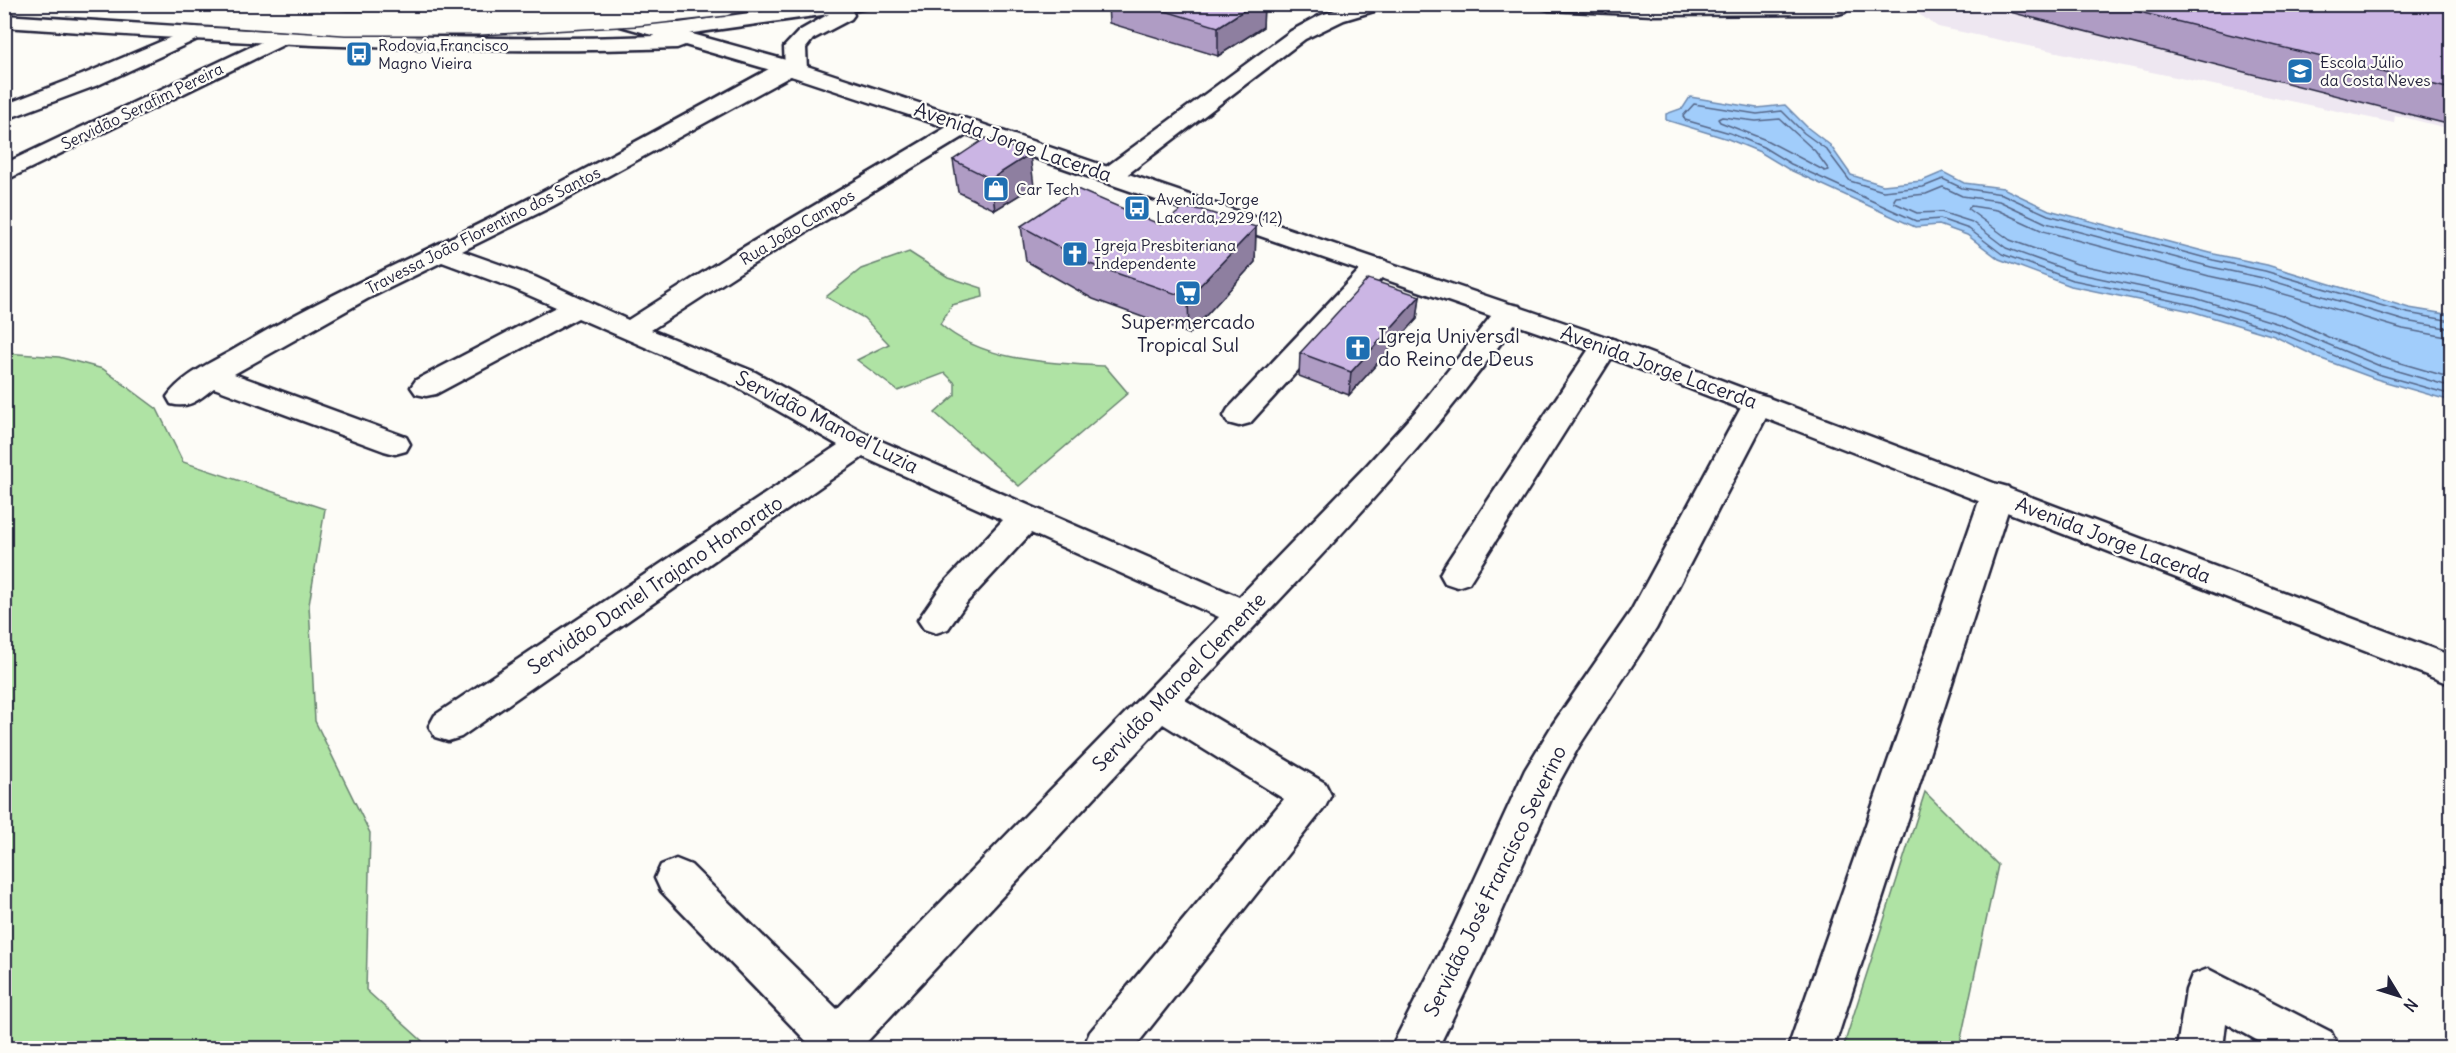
<svg xmlns="http://www.w3.org/2000/svg" width="2456" height="1053" font-family="Delius,sans-serif">
<rect width="100%" height="100%" fill="#fdfcf7"/>
<filter id="ink" filterUnits="userSpaceOnUse"><feTurbulence type="fractalNoise" baseFrequency=".0167" numOctaves="2"/><feDisplacementMap in="SourceGraphic" scale="12" xChannelSelector="R" yChannelSelector="G"/><feConvolveMatrix kernelMatrix="1 2 1 2 8 2 1 2 1" color-interpolation-filters="sRGB"/></filter>
<g filter="url(#ink)">
<path fill="#eee7f1" d="M2415,4L2451,13V129L2395,115L2394,123L1938,27L1905,5Z"/>
<path fill="#afe3a4" stroke="#688270" stroke-width="1.5" d="M909,252L948,277L982,288L983,297L952,305L940,324C983,362 1050,363 1105,366L1128,393L1019,486L935,413L955,395V383L945,373L898,391L857,360L889,344L864,318L826,297L861,269Z
M5,353L59,357L103,369L157,409L183,462L325,509L309,605L315,721L370,833L366,990L430,1048H5Z
M1925,792L1998,865L1959,1048H1843Z"/>
<path fill="#a1cdfb" stroke="#6e89ae" stroke-width="1.5" d="M1690,97L1757,108L1785,105L1808,128L1830,145L1851,175L1883,185L1922,181L1943,172L1964,183L2003,188L2049,210L2214,254L2267,265L2409,308L2451,315V401L2376,379L2319,358L2274,336L2191,311L2071,286L1999,259L1967,235L1939,225L1915,227L1788,169L1760,152L1728,139L1666,120V114L1683,108Z"/>
<g fill="none" stroke-linecap="round" stroke-linejoin="round">
<path stroke="#568" stroke-width="1.5" d="M1722,117L1756,121L1780,119L1815,151L1829,170L1825,171L1766,140L1720,122L1718,119Z
M2452,321L2407,313L2265,271L2213,260L2048,215L2002,194L1962,188L1943,179L1923,187L1883,191L1850,181L1826,149L1804,133L1782,111L1757,114L1694,104L1683,116L1685,120L1730,133L1763,147L1791,164L1916,221L1940,219L1969,229L2002,254L2073,280L2193,305L2276,331L2378,374L2452,395
M2452,329L2405,321L2263,278L2211,267L2046,223L1999,201L1962,196L1943,187L1926,194L1896,197L1894,200L1895,203L1917,213L1941,212L1972,222L2006,248L2075,273L2195,298L2279,324L2380,366L2452,387
M2452,338L2403,329L2260,287L2209,276L2043,231L1997,210L1971,206L1968,209L2010,240L2077,264L2197,290L2282,315L2328,337L2383,358L2452,378"/>
<defs>
<path id="minor" d="M1351,4H1387L1384,8L1344,20L1305,39L1120,180L1111,182L1102,180L1099,175L1102,170L1291,31L1319,16Z
M1539,4H1846L1848,8L1845,12L1838,14L1652,15L1549,10L1542,8Z
M195,27L202,29L205,33L202,37L98,85L4,120V105L82,75Z
M280,33L287,35L291,39L287,43L4,181V164Z
M788,61L796,63L799,68L796,73L553,206L462,251L535,277L628,320L727,257L957,121L965,119L973,121L977,126L973,131L745,269L651,330L755,372L872,437L1239,597L1367,465L1416,411L1499,306L1509,304L1519,306L1523,312C1425,453 1302,575 1185,700L1325,783L1331,795L1325,807L1134,1048H1083L1090,1032L1284,799L1163,724L861,1048H813L661,891L655,878L661,865L676,859L691,865L837,1009L1219,617L1031,533L967,602L948,629L936,633L924,629L918,620L943,584L1003,520L863,457L461,737L448,741L435,737L429,726L435,715L838,445L735,386L578,318L436,394L426,396L416,394L411,387L416,380L556,307L515,289L442,262L367,299L234,374L406,437L410,444L406,451L395,454L384,451L214,388C199,399 190,409 171,404L167,397C181,376 212,362 233,350C331,291 436,248 536,195C618,152 699,107 780,63Z
M1377,259L1386,261L1390,267L1386,273L1250,423L1239,426L1228,423L1224,416L1228,409L1368,261Z
M1605,337L1615,340L1619,346L1469,583L1457,587L1445,583L1440,574L1445,565L1595,340Z
M1758,394L1769,397L1773,404L1656,629L1579,746L1556,788L1483,955L1438,1048H1391L1453,927L1525,770L1553,724L1631,611L1743,404L1747,397Z
M1997,484L2008,487L2013,495L1834,1048H1788L1981,495L1986,487Z
M2208,969L2331,1032L2338,1048H2271L2226,1023L2223,1048H2177L2186,990L2192,975Z"/>
<path id="major" d="M354,4H544L541,8L534,10L455,13L364,10L357,8Z
M4,15C221,29 438,44 655,36L642,32L639,28L642,24L649,22L656,24L804,65L973,121L1615,340L2452,656V685L1595,352L957,131L788,75L685,45L677,48C452,56 229,42 4,27Z"/>
<path id="highway" d="M553,4H587L650,22L679,23L813,4H871L868,8L852,11L854,15L851,19L813,39L806,48L807,70L804,75L796,77L788,75L785,70L784,47L799,31L829,14L679,35L649,34L556,8Z"/>
</defs>
<use href="#minor" stroke="#22223b" stroke-width="5"/>
<use href="#major" stroke="#22223b" stroke-width="5"/>
<use href="#highway" stroke="#22223b" stroke-width="5"/>
<use href="#minor" fill="#fdfcf7" fill-rule="evenodd"/>
<use href="#major" fill="#fdfcf7" fill-rule="evenodd"/>
<use href="#highway" fill="#fdfcf7" fill-rule="evenodd"/>
<defs>
<path id="major-bridge" d="M53,4L346,23H479L634,14L724,4"/>
</defs>
<use href="#major-bridge" stroke="#22223b" stroke-width="26" stroke-linecap="butt"/>
<use href="#major-bridge" stroke="#fdfcf7" stroke-width="23"/>
</g>
<path fill="#af9cc4" stroke="#22223b" stroke-width="1.5" d="M1108,4H1264L1263,27L1218,56L1109,23Z
M2009,4H2416L2451,12V125L2006,11Z
M953,160L1034,186L995,210L958,192Z
M1161,225L1256,227L1255,262L1189,334L1093,299L1026,261L1021,226Z
M1420,296L1417,319L1349,395L1299,376L1300,353Z"/>
<path fill="#8e7fa0" stroke="#22223b" stroke-width="1.5" d="M1254,4H1264L1263,27L1218,56V27Z
M1030,154L1034,186L995,210L991,179Z
M1256,227L1255,262L1189,334L1188,298Z
M1420,296L1417,319L1349,395L1351,372Z"/>
<path fill="#cbb5e4" stroke="#22223b" stroke-width="1.5" d="M1142,4H1254L1218,27Z
M2107,4H2416L2451,12V89Z
M986,138L1030,154L991,179L953,160Z
M1077,189L1161,225L1184,208L1202,210L1256,227L1188,298L1090,264L1021,226Z
M1368,279L1420,296L1351,372L1300,353Z"/>
</g>
<defs>
<symbol id="bus-square" viewBox="-11 -11 22 22"><rect x="-9" y="-9" width="18" height="18" rx="4" fill="#1f6fb2" stroke="#fdfcf7"/><path d="M-5-6H5V4H4V6H2V4H-2V6H-4V4H-5ZM-3.5-4V0h7V-4ZM-3.5 1.2v1.5H-2V1.2ZM2 1.2v1.5H3.5V1.2Z" fill="#fff"/></symbol>
<symbol id="school-square" viewBox="-11 -11 22 22"><rect x="-9" y="-9" width="18" height="18" rx="4" fill="#1f6fb2" stroke="#fdfcf7"/><path d="M0-5L7-2L0 1L-7-2ZM-4 1L0 2.5L4 1V4Q0 6-4 4Z" fill="#fff"/></symbol>
<symbol id="shop-square" viewBox="-11 -11 22 22"><rect x="-9" y="-9" width="18" height="18" rx="4" fill="#1f6fb2" stroke="#fdfcf7"/><path d="M-5-2.5h2.3a2.7 3.5 0 0 1 5.4 0H5L5.5 6h-11ZM-1.5-2.5h3a1.5 2.3 0 0 0-3 0Z" fill="#fff"/></symbol>
<symbol id="church-square" viewBox="-11 -11 22 22"><rect x="-9" y="-9" width="18" height="18" rx="4" fill="#1f6fb2" stroke="#fdfcf7"/><path d="M-1.2-6h2.4v3.5h3.3v2.4h-3.3V6h-2.4V-.1h-3.3v-2.4h3.3Z" fill="#fff"/></symbol>
<symbol id="supermarket-square" viewBox="-11 -11 22 22"><rect x="-9" y="-9" width="18" height="18" rx="4" fill="#1f6fb2" stroke="#fdfcf7"/><path d="M-6-5.5h2.5l.6 2H6L4.5 2H-2.5L-4.4-4H-6ZM-1.5 3.2a1.3 1.3 0 1 0 .1 0ZM3 3.2a1.3 1.3 0 1 0 .1 0Z" fill="#fff"/></symbol>
</defs>
<g fill-rule="evenodd">
<use href="#bus-square" x="344" y="39" width="30" height="30"/>
<use href="#school-square" x="2285" y="56" width="30" height="30"/>
<use href="#shop-square" x="981" y="174" width="30" height="30"/>
<use href="#bus-square" x="1122" y="193" width="30" height="30"/>
<use href="#church-square" x="1060" y="239" width="30" height="30"/>
<use href="#supermarket-square" x="1173" y="278" width="30" height="30"/>
<use href="#church-square" x="1343" y="333" width="30" height="30"/>
</g>
<g text-anchor="middle" stroke-width="4.5" stroke-linejoin="round" paint-order="stroke">
<g font-size="16" fill="#22223b" stroke="#fdfcf7" text-anchor="start">
<text x="378" y="51">Rodovia Francisco<tspan x="378" dy="18">Magno Vieira</tspan></text>
<text x="2320" y="68">Escola Júlio<tspan x="2320" dy="18">da Costa Neves</tspan></text>
<text x="1016" y="195">Car Tech</text>
<text x="1156" y="205">Avenida Jorge<tspan x="1156" dy="18">Lacerda,2929 (12)</tspan></text>
<text x="1094" y="251">Igreja Presbiteriana<tspan x="1094" dy="18">Independente</tspan></text>
</g>
<g font-size="16" fill="#22223b" stroke="#fdfcf7">
<text transform="translate(142 106) rotate(-26)" y="6">Servidão Serafim Pereira</text>
<text transform="translate(797 227) rotate(-31)" y="6">Rua João Campos</text>
<text transform="translate(483 230) rotate(-27)" y="6">Travessa João Florentino dos Santos</text>
</g>
<g font-size="20" fill="#22223b" stroke="#fdfcf7">
<text transform="translate(1013 142) rotate(19)" y="7">Avenida Jorge Lacerda</text>
<text transform="translate(1659 367) rotate(20)" y="7">Avenida Jorge Lacerda</text>
<text transform="translate(827 422) rotate(27)" y="7">Servidão Manoel Luzia</text>
<text transform="translate(2113 540) rotate(21)" y="7">Avenida Jorge Lacerda</text>
<text transform="translate(655 585) rotate(-34)" y="7">Servidão Daniel Trajano Honorato</text>
<text transform="translate(1179 682) rotate(-46)" y="7">Servidão Manoel Clemente</text>
<text transform="translate(1495 881) rotate(-64)" y="7">Servidão José Francisco Severino</text>
</g>
<g font-size="20" fill="#22223b" stroke="#fdfcf7">
<text x="1188" y="329">Supermercado<tspan x="1188" dy="23">Tropical Sul</tspan></text>
<text x="1378" y="343" text-anchor="start">Igreja Universal<tspan x="1378" dy="23">do Reino de Deus</tspan></text>
</g>
</g>
<rect width="2456" height="1053" fill="none" stroke="#fdfcf7" stroke-width="24"/>
<rect x="12" y="12" width="2432" height="1029" fill="none" stroke="#22223b" stroke-width="2" filter="url(#ink)"/>
<g transform="translate(2399 996) rotate(128)" stroke="#fdfcf7" stroke-width="4.5" paint-order="stroke">
<path d="M0-4.5L10 22L0 15L-10 22Z" fill="#22223b"/>
<text y="-9" font-size="16" font-weight="bold" text-anchor="middle" fill="#22223b">N</text>
</g>
</svg>
